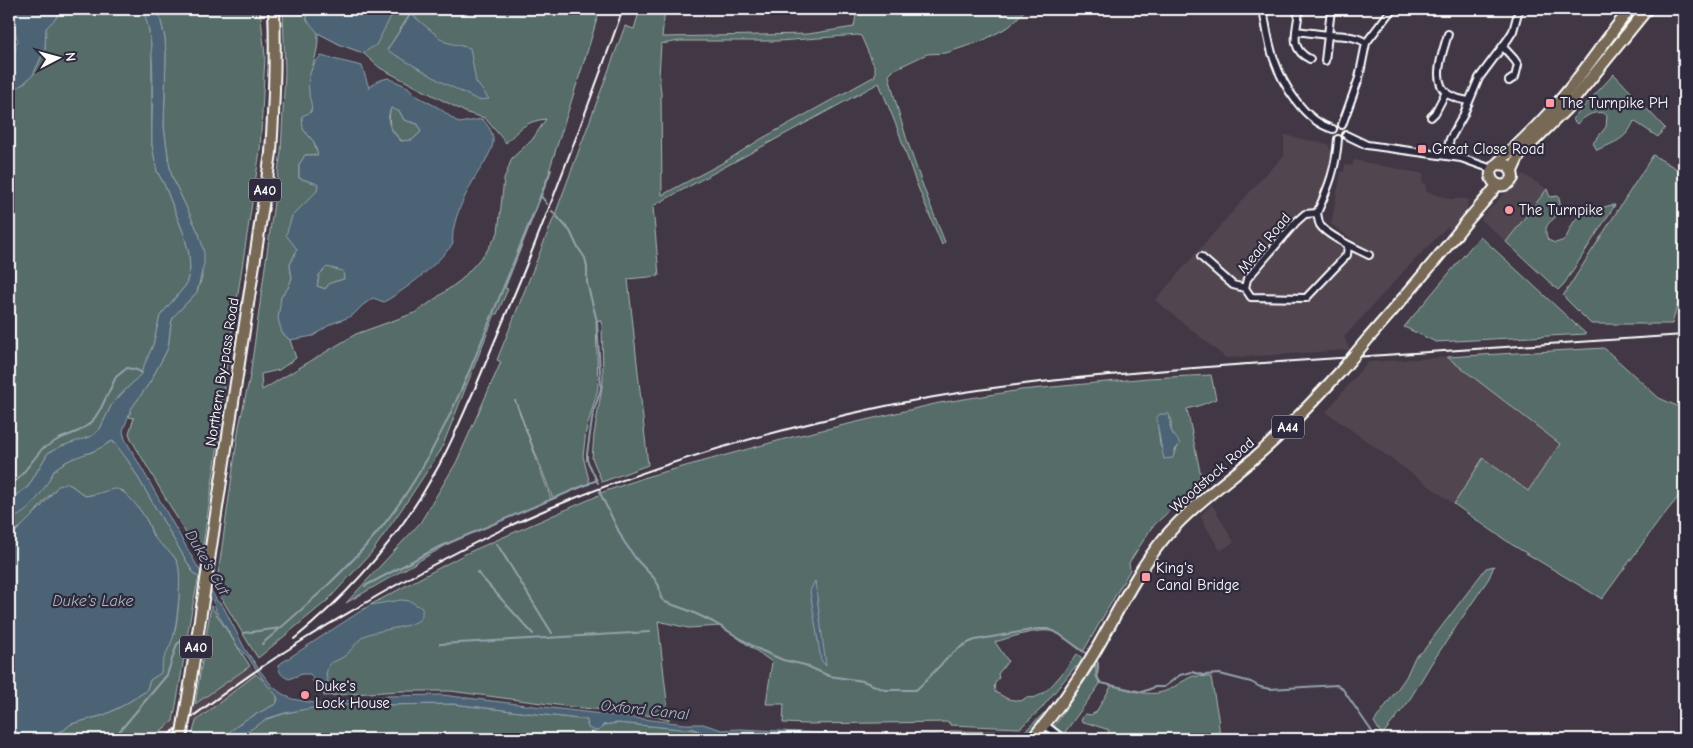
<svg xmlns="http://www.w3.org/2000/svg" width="1693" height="748" font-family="'Comic Neue',sans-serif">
<rect width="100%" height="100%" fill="#413745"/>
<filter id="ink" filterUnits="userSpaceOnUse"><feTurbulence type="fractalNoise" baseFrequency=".02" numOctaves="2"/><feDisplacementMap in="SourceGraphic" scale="10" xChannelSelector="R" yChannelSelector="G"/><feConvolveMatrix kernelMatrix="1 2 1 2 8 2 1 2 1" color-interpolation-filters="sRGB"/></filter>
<g filter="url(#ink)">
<path fill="#51444f" d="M1284,135L1328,144L1332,154L1314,218L1319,229L1340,244L1367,258L1370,253L1331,224L1341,172H1344L1345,165L1352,166L1354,160L1424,174L1422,182L1426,184V191L1450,199H1468L1467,213L1451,230L1447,227L1405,270L1344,337L1350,350L1226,358L1155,300L1263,177L1284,156Z
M1523,174L1547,189L1506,242L1480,219Z
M1447,357L1560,444L1529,492L1483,458L1454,504L1326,412L1367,362Z
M1212,504L1234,542L1220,551L1200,516Z
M250,666L256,674L196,721L168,739H150L195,704Z"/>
<path fill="#566c68" stroke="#aab6b4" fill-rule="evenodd" d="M59,9H143L148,23L152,51V145L157,171L165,186L184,234L189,254L190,269L186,285L160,316L153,345L140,375L112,404L100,429L92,436L48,453L28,487L9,500V92L23,84L33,75L45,49L46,28L56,18Z
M158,9H260L265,56L260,151L224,384L222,417L201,559L131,439L129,433L134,418L129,417L131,409L150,382L165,354L168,348L171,323L174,316L197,292L202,277L199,234L172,177L169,163L164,127L166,55L165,39Z
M283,9H308L307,20L351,9H600L589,46L549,171L550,174L505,288L508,289L497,314H495L441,450L410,497L372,552L328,600L258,658L252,649L219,594V591L216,589L239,426L250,376L281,151L285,72ZM410,14L432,32L387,50ZM318,33L341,45L363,53L380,68L467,113L485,118L506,143C519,129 526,121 546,119L532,140L512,158L504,179L498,233L486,252L461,280L417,312L356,334L262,390L261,374L279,370L296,358L290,340L282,333L281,297L288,288L292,278L290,265L297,249L292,216L317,191L318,184L299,178V165L305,155H318L314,142L303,129L313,105C304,81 313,72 317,49C318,44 318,38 318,33Z
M640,9H665L662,37L808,34L854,27L857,9H1026L1010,26L982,41L946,53L927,54L895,69L889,75C902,132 923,188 945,242L942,245L915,180L898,130L879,83L653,206L659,276L628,279L648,465L602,482L592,458L594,435L603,381L602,325L600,320L596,321L598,389L586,431L583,456L590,484L553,499L515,400L551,499L450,543L346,603L420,523L456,463L501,362L497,360L556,212L625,26L634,29ZM858,35L861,36L875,68V76L761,139L726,161L662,195L661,92L659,76L661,44L680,41H779Z
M1614,74L1665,128L1658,137L1634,121C1626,140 1615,142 1597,150L1593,143L1606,127L1607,116L1604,113C1592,111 1586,116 1577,124L1572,119Z
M391,107L400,112L404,120L418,124L421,132L412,140L402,141C390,129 387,124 391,107Z
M1653,155L1684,173V282L1672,324H1591L1563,296Z
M1547,189L1550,197L1558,196C1559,199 1561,205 1560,208C1558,223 1540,219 1548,240L1555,243L1565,240C1576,217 1574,215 1599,209C1604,207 1609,205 1615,205L1564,284L1558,290L1506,242Z
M1480,236L1586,334L1436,342L1404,327Z
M327,266L344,271V279L330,283L325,289L317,286L319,275Z
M1604,348L1659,398L1684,409V490L1659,521L1602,599L1511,544L1454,504L1483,458L1528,491L1560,444L1447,357Z
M1211,375L1216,399L1201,405L1187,409L1202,481L1152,527L1129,563L1130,570L1083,652C1073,646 1062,633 1050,631C1035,629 1009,638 995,642L1008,661L998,674L999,678C994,683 994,685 995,692L1008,699L1021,701L1027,697C1043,704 1067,666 1077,654L1082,658L1083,662L1080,666L1074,668L1041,709L1020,728L950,725L949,722L805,724L783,723L784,704H766L772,662L721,626L688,628L658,621L669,720L637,713L572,707L450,691H398L324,696L323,692L319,689L327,640L356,618L370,605L467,553L595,497L603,492L649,476L792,437L939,403L1021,390L1148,378ZM1157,417L1171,418V430L1178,446L1174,455L1162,449L1160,445Z
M112,441L118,446L129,462L194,574L199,577C187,625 183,673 173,721L150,739H9V730H14L22,735L43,736L64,730L71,724L104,715L122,706L146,691L150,680L160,673C161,658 172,645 175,630C178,617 182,573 177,562C173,552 163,548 156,540C152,536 151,529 148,523C142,511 132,500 122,490L85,496C79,492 74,486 68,484C52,480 29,532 9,532V519L13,518L59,466L76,456L92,452Z
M1494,566L1489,578L1431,664L1407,704L1382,735L1374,722L1406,677L1415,657L1423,651L1486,568Z
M211,606L250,666L195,704Z
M1096,664V676L1100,684L1063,735L1053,728Z
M256,674C264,682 282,692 276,704L245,720L220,739H191L196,721Z
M1193,676L1211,677L1218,717L1220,739H1107L1109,730L1081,721L1083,716L1086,714L1091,715L1096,712L1112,685C1130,690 1150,698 1168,690C1176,686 1184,680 1193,676Z
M356,703L357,707L370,705L453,704L588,720L587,725L602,728L603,725L617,723L683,729C695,728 705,734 718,736V739H235C268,710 314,707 356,703Z
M1044,713H1047L1024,739H983L950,731L1024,732Z"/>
<path fill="#4c6475" stroke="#94a2ac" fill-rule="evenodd" d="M9,9H59L56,18L46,28L45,49L33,75L23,84L9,92V64L16,47H9V39L17,43L18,41L9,16Z
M143,9H158L165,39L166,55L164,127L169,163L172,177L199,234L204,252V263L197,292L174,316L171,323L168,348L165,354L150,382L131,409L123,431L125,439L217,601L223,606L245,649L261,672L272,686L281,693L292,699L320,704L386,696L442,695L685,724H703L722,730L740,729L819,733L938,735L973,739H768L738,737L722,733L706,734L692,728L683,729L617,723L603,725L600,730L596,731L588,728L587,720L453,704L370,705L357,707L355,706L357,703H356L323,706L285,713L269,718L235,739H220L245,720L276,704L278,700L277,696L264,681L248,657L238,647L216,611L214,603L200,578L194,574L129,462L114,442L112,441C105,445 98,450 91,452C77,457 66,460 55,469C45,487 31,515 9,519V500L28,487L48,453L62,446L92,436L100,429L112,404L140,375L153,345L160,316L186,285L190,269L189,254L184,234L165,186L157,171L152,145C151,99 158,52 143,9Z
M308,9H395L376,45L363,53L341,45L318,33L307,20Z
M411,14L445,42L470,48L476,82L489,99L478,100L442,82L387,50Z
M321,56L362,66L369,88L377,81L388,78L408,87L415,95L439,108L459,123L482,119C488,125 494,133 493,143C491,153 483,165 477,174C466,193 450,223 453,244C433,268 411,286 384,302L373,298L363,305L352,316L331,324L313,336L290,340L282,333L278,319L281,297L288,288L292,278L290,265L297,249L286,235L292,216L317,191L318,184L299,178V165L305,155H318L314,142L303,129L302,116L311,112C313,104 309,100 309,92C307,78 311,65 321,56ZM391,108L400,112L404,120L418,124L421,132L412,140L401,141C390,130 385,123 391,108ZM327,267L343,271L344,279L330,283L325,289L317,286L319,275Z
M1160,414H1169C1171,419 1169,425 1171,430C1173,436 1178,439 1180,444L1175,450L1173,458L1164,459C1163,456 1156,420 1157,417C1158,416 1159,415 1160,414Z
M66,483L72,486L85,496C96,495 104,491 114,489C125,487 143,513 148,523C150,526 150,530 152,534C158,545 172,550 177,562C183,574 177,624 173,638C169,650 161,660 161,673L150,680L146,691L122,706L104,715L71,724L64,730L50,735L30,739L14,730H9V532H15L19,529L42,506L58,486Z
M815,581L826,666L821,660L810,591Z
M401,600L410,601L422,608C422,612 423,615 420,619C415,626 382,630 372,633C358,636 356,646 346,655C341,659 335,661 329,664L326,674L329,690L326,692L319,689L312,680L313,678L310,674H302L289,679C282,676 279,673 278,665L370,605Z"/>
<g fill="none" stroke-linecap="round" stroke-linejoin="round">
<path stroke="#94a2ac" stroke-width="2" d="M541,196L547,204
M552,211L570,231L577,246L585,258L587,267V283L597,321L601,389L593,413L587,454V460L598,483
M9,485L19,478L42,449L59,439L79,431L92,422L101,408L116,377L127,368L137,370L142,373
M600,489V493L623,540L636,559L654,578L659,586L661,598L665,602L690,611L713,622L758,649L783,660L805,665L829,676L863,681L885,690H916C936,673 949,649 975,640L1037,629H1048L1059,634L1087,654
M497,544L552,633
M477,572L533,634
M365,586L437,548L597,480
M243,633L281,628
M262,644C304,608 346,571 381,528C431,466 462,391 491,318C511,269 531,220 551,170
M440,644L650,632
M1097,661C1101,668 1093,675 1101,683L1142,692L1155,687H1164L1180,675L1192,672L1203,675L1220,674L1251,682L1260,687L1270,689L1337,685L1342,688L1377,739
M113,739L167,675L177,644L183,640"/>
<defs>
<path id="minor" d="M1263,9C1266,25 1268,43 1274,59C1283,85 1304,121 1333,129
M1299,9C1298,29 1287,48 1310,59
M1331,9L1328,35C1339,35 1357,36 1366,43
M1296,31L1328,35L1325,61
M1448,34C1443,52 1430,82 1449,95C1455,98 1462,100 1468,101
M1503,47L1514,59L1518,65L1515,77L1509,81
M1431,117L1435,113L1446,92
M1342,125L1359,78L1366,43L1392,9
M1346,135L1367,145L1461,158L1492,169
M1446,155L1450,139L1463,116L1479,78L1508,39L1513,31L1519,9
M1317,213C1329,186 1336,168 1338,139
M1317,213C1318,217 1318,221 1320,225C1327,236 1357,249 1369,255
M1201,257L1233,285L1245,288L1251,297L1306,298L1347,255L1348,245
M1245,288L1247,279L1296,222L1305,214L1317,213
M1045,725L1063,739"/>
<path id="highway" d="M1498,164L1508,165L1512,171L1513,178C1504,194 1484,181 1493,168C1497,163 1507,155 1512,150C1524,139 1536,127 1547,115C1578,82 1602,44 1630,9
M1512,171L1519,156L1567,108L1647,9
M1366,341C1399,303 1432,266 1463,226C1474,212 1487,200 1497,185
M190,685L271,153C274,105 276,57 274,9
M1032,739C1056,712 1076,684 1094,653C1117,614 1136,572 1165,537C1191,507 1223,484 1253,459C1285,432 1313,402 1341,371"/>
</defs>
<use href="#minor" stroke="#fff" stroke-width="10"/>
<use href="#highway" stroke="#fff" stroke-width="14"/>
<use href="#minor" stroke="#2f2a3d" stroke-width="6"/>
<use href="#highway" stroke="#776954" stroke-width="10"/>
<path stroke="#fff" stroke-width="2" d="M294,639C352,592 401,534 437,469C452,442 463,414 476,386C492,348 508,310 524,271C559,184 592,97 623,9
M163,739C210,703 257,668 308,637C330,623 354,610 377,596C433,564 490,533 550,508C657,464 768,431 881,407C1002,382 1126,373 1249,364C1394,354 1539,345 1684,335"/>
<defs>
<path id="highway-bridge" d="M1341,371L1366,341
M181,739L190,685"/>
</defs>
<use href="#highway-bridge" stroke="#fff" stroke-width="14" stroke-linecap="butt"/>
<use href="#highway-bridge" stroke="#776954" stroke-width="10"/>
</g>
</g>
<g fill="#ff9aa2" stroke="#2f2a3d" stroke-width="2">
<rect x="1545" y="98" width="10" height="10" rx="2.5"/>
<rect x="1417" y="144" width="10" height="10" rx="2.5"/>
<circle cx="1509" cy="210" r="5"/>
<rect x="1141" y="572" width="10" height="10" rx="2.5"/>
<circle cx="305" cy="695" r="5"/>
</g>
<g text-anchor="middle" stroke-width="4.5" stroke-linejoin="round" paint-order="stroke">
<g fill="#2f2a3d" stroke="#c1bfc5" stroke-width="1">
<rect x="249" y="178.5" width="32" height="23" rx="4"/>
<rect x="1272" y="415.5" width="32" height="23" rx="4"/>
<rect x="180" y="635.5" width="32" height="23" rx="4"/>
</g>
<g font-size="14" font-weight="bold" fill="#fff">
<text x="265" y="195">A40</text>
<text x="1288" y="432">A44</text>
<text x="196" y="652">A40</text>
</g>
<g font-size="15" fill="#fff" stroke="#2f2a3d" text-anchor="start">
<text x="1560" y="108">The Turnpike PH</text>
<text x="1432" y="154">Great Close Road</text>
<text x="1519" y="215">The Turnpike</text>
<text x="1156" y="573">King's<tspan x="1156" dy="17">Canal Bridge</tspan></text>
<text x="315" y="691">Duke's<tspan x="315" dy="17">Lock House</tspan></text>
</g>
<g font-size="15" fill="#fff" stroke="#2f2a3d">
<text transform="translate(1264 243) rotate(-50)" y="5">Mead Road</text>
<text transform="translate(222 372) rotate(-81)" y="5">Northern By-pass Road</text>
<text transform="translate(1212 475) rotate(-41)" y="5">Woodstock Road</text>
</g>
<g font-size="16" font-style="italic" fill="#aeb9c1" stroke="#2f2a3d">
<text transform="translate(208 562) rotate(60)" y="6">Duke's Cut</text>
<text x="93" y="606">Duke's Lake</text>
<text transform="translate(645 709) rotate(6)" y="6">Oxford Canal</text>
</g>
</g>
<rect width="1693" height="748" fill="none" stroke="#2f2a3d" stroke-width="30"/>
<rect x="15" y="15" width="1663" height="718" fill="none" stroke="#fff" stroke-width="2" filter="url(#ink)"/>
<g transform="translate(58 58) rotate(84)" stroke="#2f2a3d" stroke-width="4" paint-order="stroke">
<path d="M0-4L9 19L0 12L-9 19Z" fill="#ffffff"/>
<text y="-8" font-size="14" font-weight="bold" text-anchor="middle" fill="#ffffff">N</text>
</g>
</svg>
